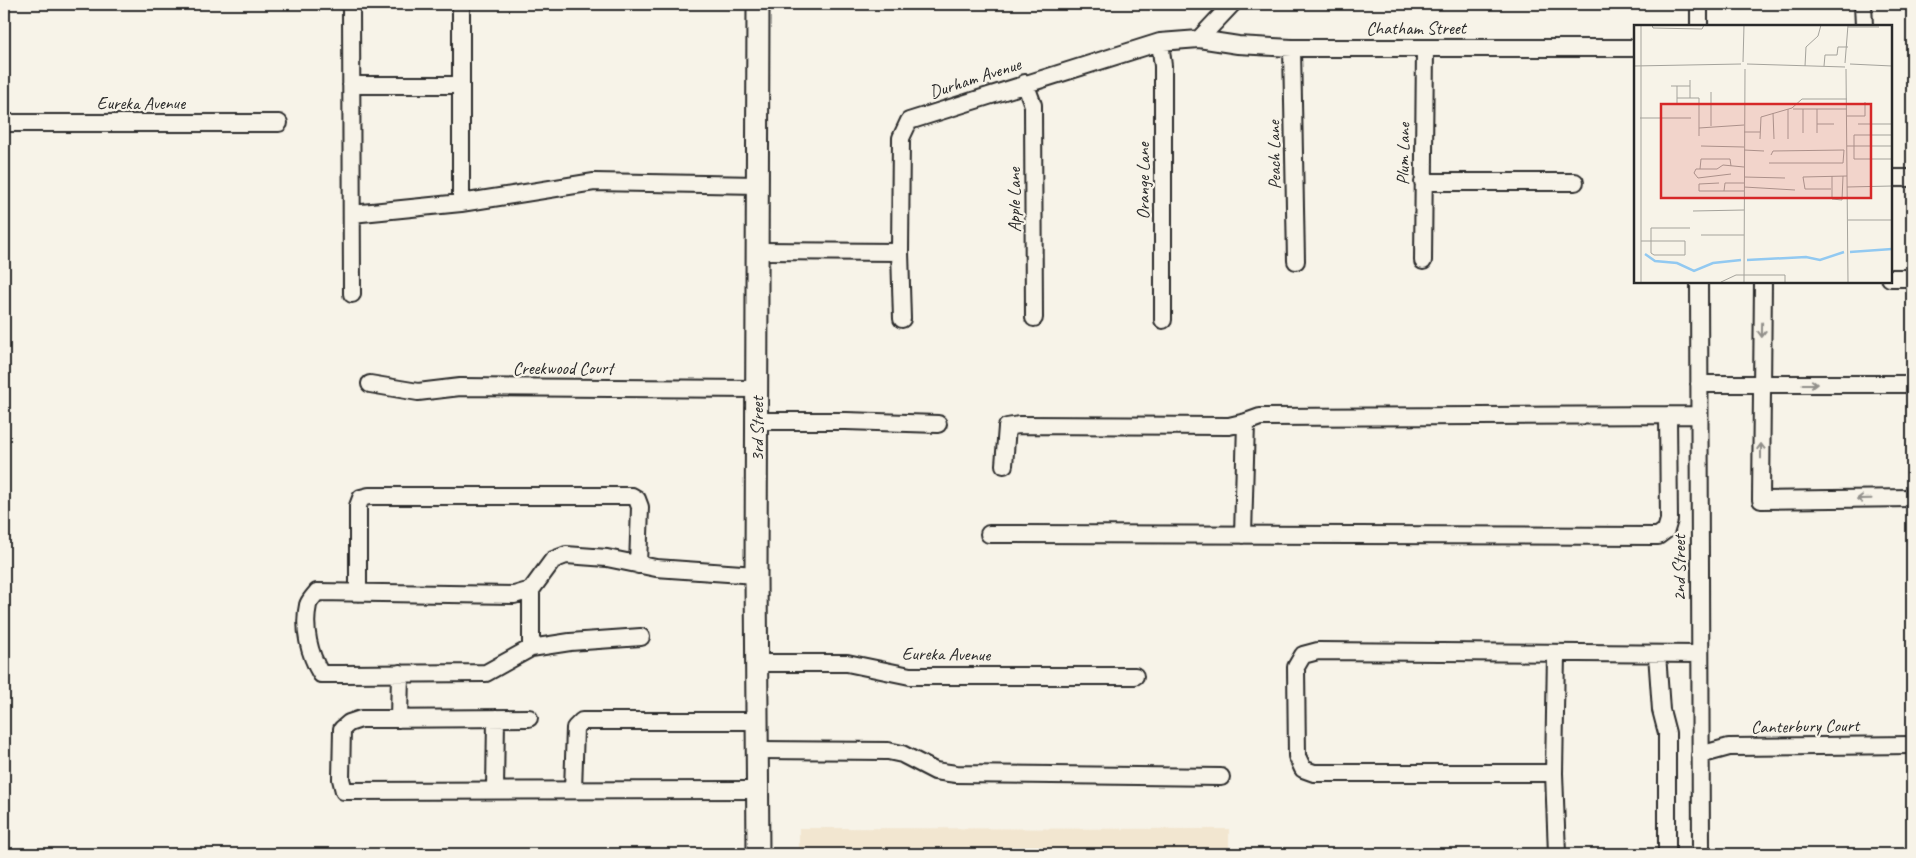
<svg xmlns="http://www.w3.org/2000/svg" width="1916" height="858" font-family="Caveat,sans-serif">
<rect width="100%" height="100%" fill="#f7f3e8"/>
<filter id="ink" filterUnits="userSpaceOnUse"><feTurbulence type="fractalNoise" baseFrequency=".02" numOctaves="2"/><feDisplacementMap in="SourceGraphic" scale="10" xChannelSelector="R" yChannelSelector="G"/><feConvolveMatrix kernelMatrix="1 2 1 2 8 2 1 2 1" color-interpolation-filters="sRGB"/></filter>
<g filter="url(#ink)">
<path fill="#f2e6d0" d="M799,828L1229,829V854H799Z"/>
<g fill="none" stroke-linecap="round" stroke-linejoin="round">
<defs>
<path id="minor" d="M351,4L352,294
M1699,4V26
M1863,4L1864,26
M1199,39L1238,45L1292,48H1635
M1160,42L1163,66V320
M1292,48L1296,261
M1025,83L1033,105L1034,318
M351,85H461
M4,123H279
M1890,178H1912
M1423,182H1575
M461,203V4
M352,214L461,203L594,182L758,185
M758,251L900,252
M1423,261L1425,48
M1890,278H1912
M1699,281L1701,854
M1763,281L1761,500L1912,498
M902,319L900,252L901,138L909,121L1160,42L1199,39L1232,4
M370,384L418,392L460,387L757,389
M1699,384H1912
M757,421H846L938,424
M1004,465L1007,427L1019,425L1229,426L1246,422L1260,417L1699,415
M989,534L1658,536L1666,530L1669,520L1668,415
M1243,535L1246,422
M531,590V648
M358,593V506L361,498L369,496H632L637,499L640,507L638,565
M641,637L570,642L531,648L486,673L341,674H321C309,654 303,628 308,605C309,601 314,596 317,592L514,595L531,590L553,560L566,555L607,558L656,568L756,575
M1556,653L1554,773L1557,854
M1657,654L1661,710L1667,733V854
M757,663H847L910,676H1135
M529,718L361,719L349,723L342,729L341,779L344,791L758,790
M399,719L400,673
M758,750L888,751L902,754L935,771L956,774L1221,777
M1700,755L1729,747L1912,745
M1554,773H1314L1303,769L1297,756L1296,667L1303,655L1318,651L1699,654
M495,790L496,718
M573,790L575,728L582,721H758"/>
<path id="tertiary" d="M758,4L756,575L758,854"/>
</defs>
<use href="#minor" stroke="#2b2b2b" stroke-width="20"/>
<use href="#tertiary" stroke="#2b2b2b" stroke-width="25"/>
<use href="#minor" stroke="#f7f3e8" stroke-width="16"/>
<use href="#tertiary" stroke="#f7f3e8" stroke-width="21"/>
</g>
<defs><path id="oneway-shaft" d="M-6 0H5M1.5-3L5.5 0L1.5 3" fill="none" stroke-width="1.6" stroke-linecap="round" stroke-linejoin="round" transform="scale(1.25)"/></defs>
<g stroke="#918f8a">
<use href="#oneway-shaft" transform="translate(1762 330) rotate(91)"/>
<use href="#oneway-shaft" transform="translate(1810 384)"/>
<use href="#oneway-shaft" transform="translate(1761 451) rotate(-90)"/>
<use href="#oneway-shaft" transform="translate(1864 499) rotate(179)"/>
</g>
</g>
<g text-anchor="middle" stroke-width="4.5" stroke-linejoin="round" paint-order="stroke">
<g font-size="18" fill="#2b2b2b" stroke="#f7f3e8">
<text x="1416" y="34">Chatham Street</text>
<text transform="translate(975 78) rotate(-18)" y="6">Durham Avenue</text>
<text x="141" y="109">Eureka Avenue</text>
<text transform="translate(1403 154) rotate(-89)" y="6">Plum Lane</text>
<text transform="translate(1274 155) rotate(-91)" y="6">Peach Lane</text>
<text transform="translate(1143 181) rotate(-90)" y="6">Orange Lane</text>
<text transform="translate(1014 200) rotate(-90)" y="6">Apple Lane</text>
<text x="563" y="374">Creekwood Court</text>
<text transform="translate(757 429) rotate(-90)" y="6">3rd Street</text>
<text transform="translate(1679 568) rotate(-90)" y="6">2nd Street</text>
<text transform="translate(946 654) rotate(1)" y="6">Eureka Avenue</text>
<text transform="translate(1805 726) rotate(-1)" y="6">Canterbury Court</text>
</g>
</g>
<g transform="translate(1634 25)">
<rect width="258" height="258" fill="#f7f3e8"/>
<path fill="none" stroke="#92c9f1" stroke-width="2.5" d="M216,227L258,224M11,229L21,236L43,238L60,246L79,238L107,235M113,235L172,232L186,235L210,227"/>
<path fill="none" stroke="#a5a39c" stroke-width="1" d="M18,0L19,3L68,4L70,0M214,2H245M109,37L110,0M211,38L214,0M113,39L211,42M216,39L258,41M0,41L107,39M171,41L172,22L184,11L187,0M190,41L191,30H203L204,22H214M212,44L214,257M56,55V73M37,61H56M43,61V79M43,73H65V111M154,84V114M159,84H213M169,84V108M139,88L140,114M213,91H231V77M6,93H57M183,99H200M224,99H258M77,101V67M65,103L110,100M110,107H126M183,108V84M258,110H220V134H258M126,114L127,92L158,83L168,74H213M67,121L110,122M213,121H258M110,125L130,126M137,130L139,126L210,125M135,138H209L210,125M66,144L67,134H96L97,141M97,149L64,153L60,148L62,144H83L89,140L110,142M198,151V174L208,175L209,151M110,152L151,153M85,158L65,159V166H110M110,162L161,165M213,162L258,161M197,164H171L169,152L213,151M90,166L91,158H110M59,186L110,185M214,195H258M67,210H110M7,216H51V230H20L17,228V203H56M7,257V0M87,257L102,250H151V257M110,257L111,44"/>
<path fill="#d62828" fill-opacity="0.15" stroke="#d62828" stroke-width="2.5" d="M27,79H237V173H27Z"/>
<rect width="258" height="258" fill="none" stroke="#2b2b2b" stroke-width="2.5"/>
</g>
<rect width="1916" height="858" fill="none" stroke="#f7f3e8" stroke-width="20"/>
<rect x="10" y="10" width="1896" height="838" fill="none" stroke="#2b2b2b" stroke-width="2" filter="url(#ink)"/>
</svg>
